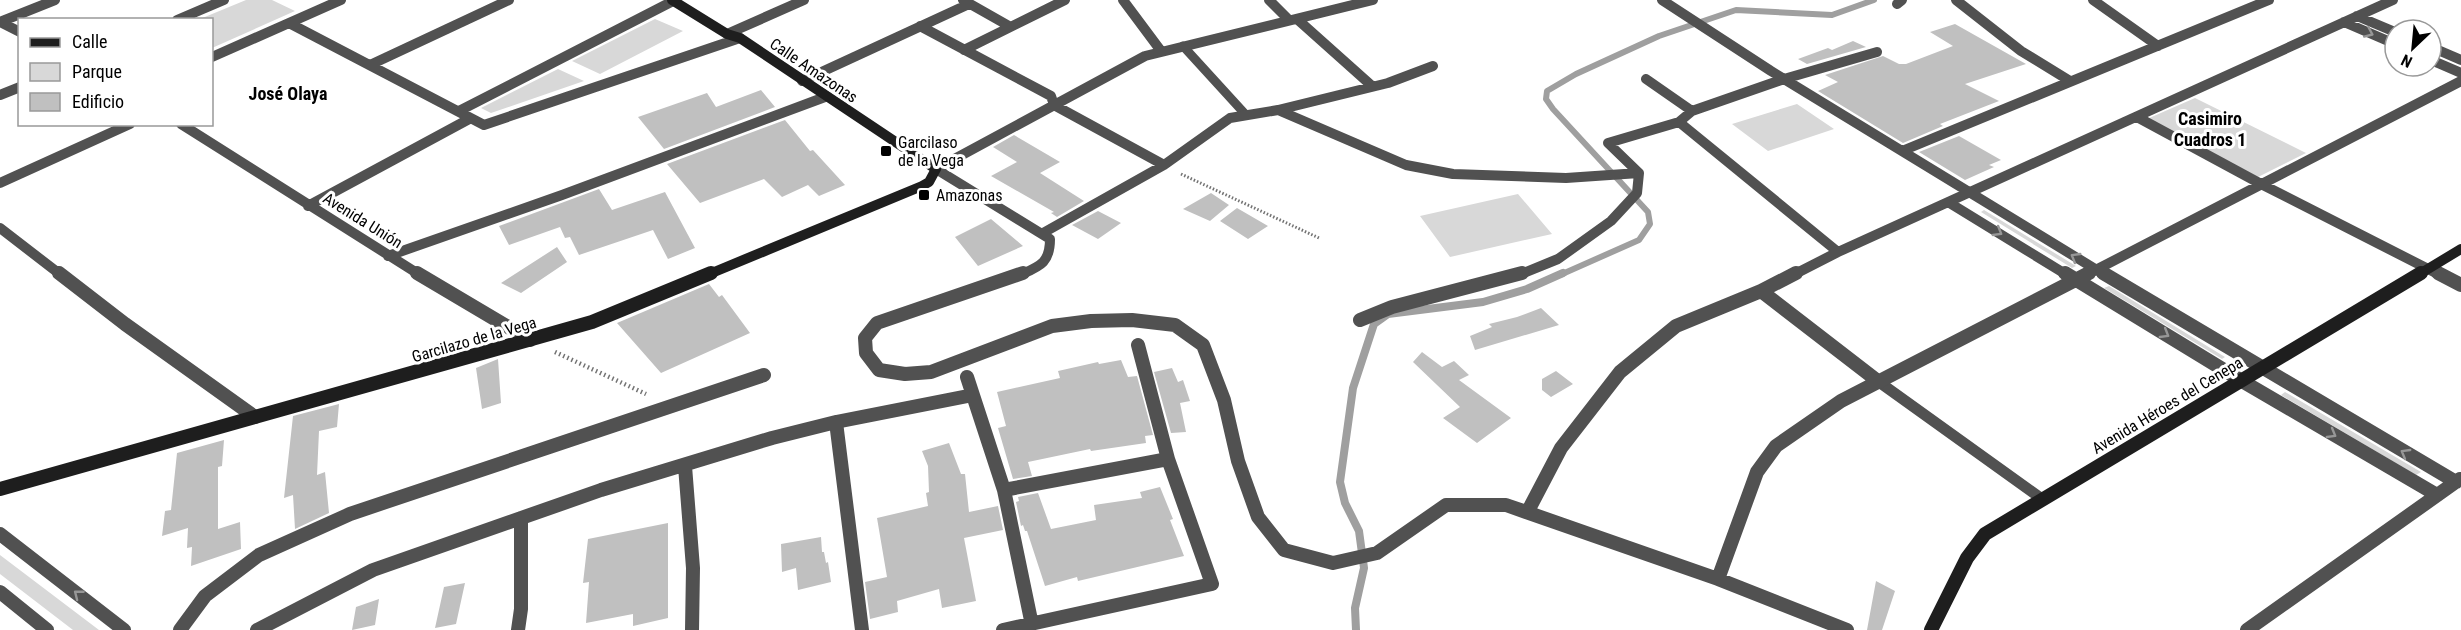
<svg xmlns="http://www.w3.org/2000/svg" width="2461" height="630" font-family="'Roboto Condensed',sans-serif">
<rect width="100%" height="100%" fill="#fff"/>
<path fill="#d8d8d8" d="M246,0H272L295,11L212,48V20L200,19Z
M655,19L683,31L600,74L572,61Z
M558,69L584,81L491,113L481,108Z
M2195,98L2306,153L2258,177L2147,119Z
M1797,104L1834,129L1768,151L1732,124Z
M1518,194L1552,234L1450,257L1420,216Z
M1984,210L2076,266L2072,268L1981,212Z
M2109,286L2225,357L2222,359L2104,288Z
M2285,392L2421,472L2416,475L2281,395Z
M0,555L99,630H73L0,574Z"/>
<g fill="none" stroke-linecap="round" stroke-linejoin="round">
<path stroke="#9f9f9f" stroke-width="6" d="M1560,275L1639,240L1650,224L1648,212L1553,109L1546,99L1547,91L1576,74L1659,36L1736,10L1832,15L1874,0"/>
<path stroke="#9f9f9f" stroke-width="8" d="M1356,630L1355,608L1364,568L1359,531L1345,503L1340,482L1353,388L1374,324L1388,314L1483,302L1527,289L1563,273"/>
</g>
<path fill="#c0c0c0" d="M1955,24L2026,64L1965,84L1999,101L1940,124L1943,126L1903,143L1818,91L1838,82L1825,75L1883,56L1899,64H1906L1953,46L1930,32Z
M1853,41L1866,47L1807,64L1798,59L1828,48L1832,50Z
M761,90L775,107L664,149L638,117L707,93L716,107Z
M785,120L810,151L813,150L845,185L819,196L808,185L782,197L764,179L700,203L667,164Z
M1014,135L1060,162L1040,173L1084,201L1057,217L1051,213L1054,212L991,176L1017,162L993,147Z
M1959,136L2001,160L1989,165L1994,167L1965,180L1919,152Z
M599,189L612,210L665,192L695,248L668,259L653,230L579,255L570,237L565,238L560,227L509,245L499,226Z
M1211,193L1229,205L1210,221L1183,209Z
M1237,208L1268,226L1248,239L1220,221Z
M1098,211L1121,223L1098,239L1072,225Z
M991,219L1023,246L978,266L955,237Z
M557,247L567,262L521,293L501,283Z
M709,284L719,297L722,295L750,333L661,373L617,323Z
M1541,308L1559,325L1475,350L1470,336L1492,327L1489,324L1517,317Z
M1422,352L1442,367L1454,361L1469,375L1459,380L1511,418L1477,443L1443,418L1460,407L1413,362Z
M498,359L501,403L482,409L476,368Z
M1121,360L1128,377L1137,376L1153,435L1145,436L1146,443L1091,451L1090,449L1028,462L1032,476L1013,479L998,428L1006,426L997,392L1060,378L1058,371L1098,362L1099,364Z
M1172,368L1178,382L1183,380L1190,401L1180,403L1186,432L1171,433L1154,372Z
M1556,371L1573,384L1551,397L1542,390V379Z
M339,404L337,427L319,431L317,475L325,472L329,513L295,529L293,495L284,498L293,416Z
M224,440L222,466L218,467V529L240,522L241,549L191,566L192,547L187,548L188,528L162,536L165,511L171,510L177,453Z
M949,443L961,474H965L969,512L998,506L1003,530L964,538L976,601L942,608L939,589L897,601L898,612L870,619L865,582L887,577L877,518L928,506L926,493L929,492L928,466L922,451Z
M1160,487L1173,519L1170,520L1184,556L1078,581L1077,577L1045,586L1027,531H1025L1023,525L1021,526L1016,502L1019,501L1018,497L1038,493L1051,529L1096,520L1094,505L1142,498L1140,492Z
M668,523V618L633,626V614L586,623L589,582L583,583L588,539Z
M821,537L822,552H824L826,563L828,562L831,582L798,590L796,568L782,572L781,544Z
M1876,581L1895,591L1882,630H1867Z
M465,583L456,624L435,628L444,587Z
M379,599L375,625L352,630L356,607Z"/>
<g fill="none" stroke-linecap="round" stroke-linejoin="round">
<path stroke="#737373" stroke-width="3" stroke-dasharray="1.5 2" stroke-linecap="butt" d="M1181,174L1319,238"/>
<path stroke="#737373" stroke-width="4.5" stroke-dasharray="1.5 3" stroke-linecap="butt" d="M555,352L646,394"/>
<path stroke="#515151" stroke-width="9" d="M1183,46L1246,115"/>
<path stroke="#515151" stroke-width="11" d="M1879,382L2042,499"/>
<path stroke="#515151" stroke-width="10" d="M963,0L1009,26
M1123,0L1161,51
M1269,0L1289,20
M1662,0L1771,71L2105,275
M1956,0L2021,51L2070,81
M2093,0L2158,46
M1897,4L1902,0
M2357,16L2395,32
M1297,19L1372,86
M177,20L224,0
M0,22L55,0
M0,22L20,32
M2344,22L2395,44
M289,23L484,125L740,38
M920,26L1051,96L1054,105L1164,165
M727,34L804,0
M2431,47L2461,60
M964,50L1065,0
M212,57L341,0
M2431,60L2461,73
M370,65L509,0
M1646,79L1692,111
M802,81L969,4
M0,95L20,87
M1278,110L1388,83L1433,66
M459,111L673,1
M2137,117L2261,184L2440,275
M1679,122L1838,252
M181,124L420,275
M1902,151L2269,0
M936,169L1050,239C1050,263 1040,266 1020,275
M936,169L1145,56L1373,0
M0,183L130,124
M1948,202L2067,275
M308,206L471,118
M0,228L61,275
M1043,233L1164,165L1230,118L1278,110L1406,165L1453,174L1566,178L1639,173
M388,256L562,195L825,97
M1519,275L1558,259L1611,221L1637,193L1639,173L1608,143L1679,122L1692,111L1784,79L1877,52
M1793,275L1838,252L2393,0
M2086,275L2461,81"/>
<path stroke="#515151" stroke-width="14" d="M59,273L125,324L255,417
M417,273L530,340
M1023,273L877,323L865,338L866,353L879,370L905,374L931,372L1052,326L1091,321L1132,320L1175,325L1203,345L1224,400L1238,461L1258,517L1284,550L1333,563L1377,553L1446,505H1506L1718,579L1847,630
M2065,273L2242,381L2437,495
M2103,273L2456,482
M2438,273L2461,285
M1761,291L1879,382
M1360,320L1392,307L1522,273
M967,377L1004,490L1032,625
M836,422L862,630
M685,466L693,568L692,630
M1004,490L1168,459
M1528,511L1561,448L1620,372L1676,326L1761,291L1796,273
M0,534L124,630
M1718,579L1757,472L1776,446L1841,401L2089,273
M0,592L47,630
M180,630L205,596L259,555L350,514L764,375
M257,630L373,570L601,490L772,438L836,422L973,395
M518,630L521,609V518
M1003,630L1212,584L1168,459L1138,345
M2247,630L2460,479"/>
<path stroke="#1e1e1e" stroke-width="10" d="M672,0L727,34L740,38L936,169L929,182L922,186L707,275
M2418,275L2461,249"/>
<path stroke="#1e1e1e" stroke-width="14" d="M0,489L592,322L711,273
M1931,630L1967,558L1985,534L2421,273"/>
</g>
<defs><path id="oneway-chevron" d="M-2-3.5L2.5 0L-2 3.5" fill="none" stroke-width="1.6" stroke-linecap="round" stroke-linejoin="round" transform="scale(1.5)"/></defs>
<g stroke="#979797">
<use href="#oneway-chevron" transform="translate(2369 33) rotate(24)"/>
<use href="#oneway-chevron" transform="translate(1998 232) rotate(31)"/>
<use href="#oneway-chevron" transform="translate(2075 257) rotate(-149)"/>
<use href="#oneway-chevron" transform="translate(2165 334) rotate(31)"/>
<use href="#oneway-chevron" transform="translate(2332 434) rotate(30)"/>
<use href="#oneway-chevron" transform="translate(2405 453) rotate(-150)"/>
<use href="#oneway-chevron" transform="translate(78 594) rotate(-142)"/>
</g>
<g fill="#000" stroke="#fff" stroke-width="2">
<rect x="880" y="145" width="12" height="12" rx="3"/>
<rect x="918" y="189" width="12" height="12" rx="3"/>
</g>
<g text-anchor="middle" stroke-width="6" stroke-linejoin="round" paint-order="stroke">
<g font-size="16" fill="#000" stroke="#fff">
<text transform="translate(814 70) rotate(34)" y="6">Calle Amazonas</text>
<text transform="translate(363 220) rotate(32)" y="6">Avenida Unión</text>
<text transform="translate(474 339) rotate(-16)" y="6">Garcilazo de la Vega</text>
<text transform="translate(2167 405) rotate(-31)" y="6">Avenida Héroes del Cenepa</text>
</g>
<g font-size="16" fill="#000" stroke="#fff" text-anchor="start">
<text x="898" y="148">Garcilaso<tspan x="898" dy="18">de la Vega</tspan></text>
<text x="936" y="201">Amazonas</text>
</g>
<g font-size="18" font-weight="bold" fill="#000" stroke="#fff">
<text x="288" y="100">José Olaya</text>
<text x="2210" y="125">Casimiro<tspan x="2210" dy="21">Cuadros 1</tspan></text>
</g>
</g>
<rect x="18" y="18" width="195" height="108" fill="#ffffff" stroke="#999999" stroke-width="1.5"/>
<rect x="30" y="38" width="30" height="9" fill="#1e1e1e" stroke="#999999" stroke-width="1.5"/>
<text x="72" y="48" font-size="18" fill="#000000">Calle</text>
<rect x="30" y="63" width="30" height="18" fill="#d8d8d8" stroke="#999999" stroke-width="1.5"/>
<text x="72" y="78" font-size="18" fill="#000000">Parque</text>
<rect x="30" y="93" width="30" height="18" fill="#c0c0c0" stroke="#999999" stroke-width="1.5"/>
<text x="72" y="108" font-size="18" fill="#000000">Edificio</text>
<g transform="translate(2413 48) rotate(206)"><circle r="28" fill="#ffffff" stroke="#999999" stroke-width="1.5"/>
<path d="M0-4.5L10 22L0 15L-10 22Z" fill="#000000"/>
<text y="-9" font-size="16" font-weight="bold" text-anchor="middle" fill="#000000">N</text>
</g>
</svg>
